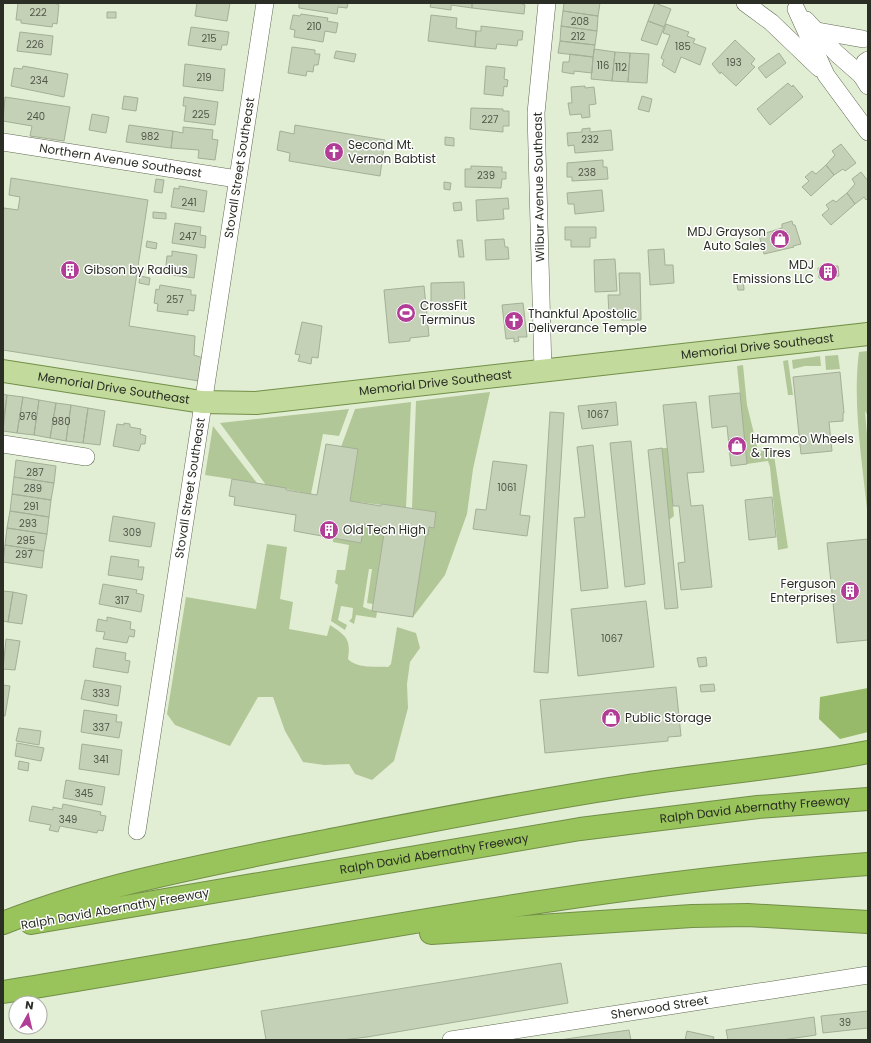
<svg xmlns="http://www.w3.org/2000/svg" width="871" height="1043" font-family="Poppins,sans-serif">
<rect width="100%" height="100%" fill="#e2eed3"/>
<path fill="#b2c798" d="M868,351V416L865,411L868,446V519C863,466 852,405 859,352Z
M838,355L840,369L826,370L825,356Z
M820,356L821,366H805L793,369L792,360Z
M788,360L793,395H788L783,361Z
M743,365L747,405L758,450L771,452L774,455L788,548L778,550L770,467L768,461L747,464L737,366Z
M490,392L473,469L467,514L445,575L413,617L426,534H428L429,527H434L436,513L412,508L416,401Z
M411,402L406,508L350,501L358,450L341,447L355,409Z
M349,409L339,436L323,434L311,494L266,485L220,423Z
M213,426L257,483L205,475Z
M662,448H667L674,516L669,520Z
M364,524L385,527L373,604L367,603L372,569H369L363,607L377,612L376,618L356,615L354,624L349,621L352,618L353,608L341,606L338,620L347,625L345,630L331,621L338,585L335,583L337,570H345L349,545L333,542V538L361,543Z
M267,544L287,547L280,599L293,602L289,629L327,636L330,625C346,636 351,638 348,659C357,669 376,666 388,667L391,664L397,627L416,633L420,648L410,662L407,684L408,708L394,761L372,780L355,774L349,764L324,765L303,762L285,731L273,697H258L230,746L175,725L167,714L186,597L256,609Z"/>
<path fill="#97b96a" d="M868,688V732L840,739L819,719L820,697Z"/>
<path fill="#c5d1b7" stroke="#a3af96" d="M18,3H55L59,5L57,24L53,23L52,27L21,23V20H16Z
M197,3H230L227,21L195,16Z
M299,3H348L347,8L338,7L337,14L299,8Z
M431,3H472V8L451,5V10L430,7Z
M472,3H520L525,5L524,14L472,8Z
M564,3H600L598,16L563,11Z
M655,3L671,9L664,27L648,21Z
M563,11L598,16L597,31L561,26Z
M107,12H116V18H107Z
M301,14L328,18L327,21L338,23L336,33L325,31L323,42L294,37L295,30L290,29L293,15L300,16Z
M431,15L457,18L456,28L476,31L475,47L428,41Z
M648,21L664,27L657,45L641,40Z
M666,24L689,32L687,36L695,39L693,43L706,48L700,65L681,57L675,73L662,65L664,60L661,58L670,35L663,33Z
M481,26L523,31L522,40H518L517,46L497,44L496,49L475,47L476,31H481Z
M561,26L597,31L595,45L560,41Z
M191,27L229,32L227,45H222L221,50L188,45Z
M20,32L53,36L51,55L17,51Z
M735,40L755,59L751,64L755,67L736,86L721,72L720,74L712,64Z
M560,41L595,45L593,57L558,53Z
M292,47L315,50V54H320L318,65H314L313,72L307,71L306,76L288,73Z
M594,49L615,52L612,81L591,79Z
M336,51L356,54L354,62L334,58Z
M615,52L630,53L628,82L612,81Z
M630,53L649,54L647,83L628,82Z
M779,53L786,63L766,78L758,68Z
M570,54L593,57L592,73L574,71V74L562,72L563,62H569Z
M185,64L225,69L223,91L183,86Z
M23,66L68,74L64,97L11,86L14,68L22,69Z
M486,66L505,68L504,79L508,80L507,87L504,86L503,96L484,94Z
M788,83L792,87L793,85L803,97L770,125L757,109Z
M585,86V88L594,87L596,104L589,105L590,117L582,118L581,114L570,115L568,103H572L571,87Z
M124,96L138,98L136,111L122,109Z
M642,96L652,99L649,112L638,109Z
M5,97L70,107L64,141L30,136L32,126L3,121Z
M184,97L218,102L215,125L184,121L186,106H183Z
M471,108L503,109V111H509V126H503V132L470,129Z
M92,114L109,117L106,133L89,130Z
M129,125L173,131L171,148L126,142Z
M295,125L385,140L380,176L289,161L290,153L277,150L280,131L294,134Z
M183,127L213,130L212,139L218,140L215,160L198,158L199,150L171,148L173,131L183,133Z
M590,128V132L611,130L613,150L575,153L574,145L568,146L567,133L582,132V129Z
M445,137L454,138V146L445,145Z
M841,144L856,163L845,171L843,169L834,175L826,165L835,155L832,151Z
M603,160V167H607L608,179L572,181V177H567V163Z
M826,165L834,175L811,196L802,187L809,181L805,177L812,171L816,174Z
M471,166L502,167V172H506V179H502L501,188L465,187V169H471Z
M861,172L868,181V198L866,200L864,197L855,204L847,193L855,184L852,179Z
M11,178L148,200L129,326L195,336L194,355L203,358L199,381L3,350V214L4,208L18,210L20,197L9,195Z
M156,179L164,180L162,193L154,192Z
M444,182L451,183L450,190L444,189Z
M179,186L207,191L204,212L171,207L174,188L179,189Z
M602,190L604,211L575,214L574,204H568L567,193Z
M847,193L855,204L831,225L822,215L829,209L826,205L833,200L836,202Z
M508,198L509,209H503L504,219L477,221L476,200Z
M461,202L462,210L454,211L453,203Z
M153,212L166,213V219L153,218Z
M792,221L793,225H795L801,244L793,246L794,247L764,254L759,235L782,228V224Z
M175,223L201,227L200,235L206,236L205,248L172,243Z
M565,227H596V238H590V247H571V240H565Z
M504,239L505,247H508L509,259L486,260L485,240Z
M457,240H462L464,257H459Z
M147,241L157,243L156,249L146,247Z
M664,249L665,265H673L674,283L650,285L648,250Z
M172,251L197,255L194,278L165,274L167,256H172Z
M615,259L617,291L595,292L594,260Z
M838,266L839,276L819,278L818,268Z
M619,273H640L641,320H621V314L609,315L608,295H620Z
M140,276L150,278L149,285L139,283Z
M743,278L744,290H738L736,279Z
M464,282L465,305H439V308H431V283Z
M160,285L191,290V295H196L194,311L188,310V315L157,311L158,304L154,303L156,289L159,290Z
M424,286L429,336L410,338V341L389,343L384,290Z
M523,303L527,337H518L519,341L514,342V338L506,339L502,305Z
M302,322L322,326L318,358L312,357L311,364L298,361L300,355L295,354Z
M840,372L844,413H843V421L829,422L832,451L801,454L793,377Z
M740,393L747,464L731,466L727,426L712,428L709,396Z
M3,394L7,395L3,423Z
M7,395L23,397L17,433L3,431Z
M23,397L39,400L34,435L17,433Z
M39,400L56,403L50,438L34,435Z
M616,402L618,425L582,429L578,406Z
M696,402L704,472L687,473L691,506L703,505L712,587L681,590L678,563L685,562L679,506H673L663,405Z
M56,403L71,405L66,441L50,438Z
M71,405L88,408L83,443L66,441Z
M88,408L105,411L100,445L83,443Z
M550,412L564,413L548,673L534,672Z
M124,423L130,424V427L141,429L140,434L146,436L145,444H141L139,451L113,446L117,424L124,425Z
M631,441L645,584L625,587L610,443Z
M326,444L358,449L350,501L381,506L382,504L436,512L434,528L429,527L428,535L426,534L413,617L372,611L385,527L364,524L361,543L294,531L296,515L234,505L235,497L229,496L232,479L286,488V490L317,495Z
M593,445L608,588L581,591L574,518L585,517L577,447Z
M662,448L678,608L665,609L648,450Z
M16,460L56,466L54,483L14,477Z
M493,461L527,465L520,515L530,516L527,536L473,529L476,509L486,510Z
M14,477L54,483L51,500L12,494Z
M12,494L51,500L49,517L10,511Z
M772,497L776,537L749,540L745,500Z
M10,511L49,517L47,534L7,528Z
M113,516L155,523L151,547L109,541Z
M7,528L47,534L44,551L5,545Z
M868,539V640L837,643L827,543Z
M5,545L44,551L42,568L3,562Z
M111,556L139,560L138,567H144L142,580L108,575Z
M103,584L137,590L136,593L144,595L141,612L99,604Z
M3,591L13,592L8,622L3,621Z
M13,592L27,595L22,624L8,622Z
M646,601L654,667L578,676L571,609Z
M107,617L131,622L130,629L135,630L134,637L129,636L127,643L103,639L105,632L96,631L98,619L107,621Z
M6,639L20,641L15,670L3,669Z
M96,648L126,653L125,660L130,661L128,673L93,667Z
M706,657L707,666L699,667L697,658Z
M85,680L121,686L118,706L81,699Z
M714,684L715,691L701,692L700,685Z
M3,685L10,686L5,716H3Z
M676,687L681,736L668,737V741L545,753L540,700Z
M84,710L117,715L116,722H122L119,738L81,732Z
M19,728L41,731L39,745L16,741Z
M17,743L44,748L41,761L15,756Z
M82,744L122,750L119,775L79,769Z
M19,761L29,763L28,771L18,769Z
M66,780L105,787L102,805L63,798Z
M63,804L101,812L100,815L106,816L103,831L98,830L97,833L60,826L58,832L49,830L51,825L29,821L32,806L53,810V807L62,809Z
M561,963L568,1003L367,1037L342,1040H266L261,1011Z
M868,1011V1028L823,1033L821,1016Z
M814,1017L816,1035L782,1040H728L726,1030Z
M629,1030L631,1040H559Z
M687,1031L714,1037L713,1040H685Z"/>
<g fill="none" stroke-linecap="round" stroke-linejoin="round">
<defs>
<g id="minor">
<path d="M745,3L771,22L819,68"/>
<path d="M796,9L826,75L868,132"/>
<path d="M806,20L836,53L861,75L868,86"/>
<path d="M812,30L863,39"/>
<path d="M861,75L865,62L868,60"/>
<path id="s1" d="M3,142L237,179"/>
<path d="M543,371L536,113L547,3"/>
<path d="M3,444L86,457"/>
<path id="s2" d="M137,831L265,3"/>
<path id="s3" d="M451,1040L868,975"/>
</g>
<g id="primary">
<path id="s4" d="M3,371L202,402L256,403L868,334"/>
</g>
<g id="motorway">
<path d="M3,923C97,886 196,867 295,847C403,826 512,804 622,787C704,774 787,768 868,752"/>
<path id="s5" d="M31,923L580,829L758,807L868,799"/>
<path d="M431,933L692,916L748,915L868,922"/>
<path d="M3,992C291,946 577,885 868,864"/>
</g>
</defs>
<use href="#minor" stroke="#606a53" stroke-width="18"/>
<use href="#primary" stroke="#728f48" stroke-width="24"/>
<use href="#motorway" stroke="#728f48" stroke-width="24"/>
<use href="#minor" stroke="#fff" stroke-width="17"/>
<use href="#primary" stroke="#c2db9d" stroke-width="22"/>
<use href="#motorway" stroke="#99c35b" stroke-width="22"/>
</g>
<defs>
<symbol id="church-disc" viewBox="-11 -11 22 22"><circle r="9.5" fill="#b13d97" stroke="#fff"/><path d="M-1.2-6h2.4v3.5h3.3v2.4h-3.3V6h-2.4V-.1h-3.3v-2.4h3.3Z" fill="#fff"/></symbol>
<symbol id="shop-disc" viewBox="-11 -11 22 22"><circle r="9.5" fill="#b13d97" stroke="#fff"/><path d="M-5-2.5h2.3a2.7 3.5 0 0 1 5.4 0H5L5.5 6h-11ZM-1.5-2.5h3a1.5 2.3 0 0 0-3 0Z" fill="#fff"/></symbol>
<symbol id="building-disc" viewBox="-11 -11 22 22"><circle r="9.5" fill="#b13d97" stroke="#fff"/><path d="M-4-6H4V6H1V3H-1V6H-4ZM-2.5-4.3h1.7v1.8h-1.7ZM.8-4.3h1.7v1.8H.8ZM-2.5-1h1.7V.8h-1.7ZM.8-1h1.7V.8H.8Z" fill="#fff"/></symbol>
<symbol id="stadium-disc" viewBox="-11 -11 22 22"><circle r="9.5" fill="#b13d97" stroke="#fff"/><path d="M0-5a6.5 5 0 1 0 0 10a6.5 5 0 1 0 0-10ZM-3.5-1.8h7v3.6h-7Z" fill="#fff"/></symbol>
</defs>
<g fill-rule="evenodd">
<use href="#church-disc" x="323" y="141" width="22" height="22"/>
<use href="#shop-disc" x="769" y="228" width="22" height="22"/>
<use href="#building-disc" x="59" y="259" width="22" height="22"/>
<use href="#building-disc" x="817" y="261" width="22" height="22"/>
<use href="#stadium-disc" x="395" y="302" width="22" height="22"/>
<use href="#church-disc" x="503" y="310" width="22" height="22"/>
<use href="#shop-disc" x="726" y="435" width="22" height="22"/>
<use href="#building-disc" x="318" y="519" width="22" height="22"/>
<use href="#building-disc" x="839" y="580" width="22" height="22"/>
<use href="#shop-disc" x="600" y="707" width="22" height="22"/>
</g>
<g text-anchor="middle" stroke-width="3" stroke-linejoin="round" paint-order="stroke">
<g font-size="10" fill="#515749">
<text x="38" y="16">222</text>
<text x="580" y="25">208</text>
<text x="314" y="30">210</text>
<text x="578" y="40">212</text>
<text x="209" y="42">215</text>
<text x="35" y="48">226</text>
<text x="683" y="50">185</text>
<text x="734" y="66">193</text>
<text x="603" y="69">116</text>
<text x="621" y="71">112</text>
<text x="204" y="81">219</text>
<text x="39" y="84">234</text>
<text x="201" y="118">225</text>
<text x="36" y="120">240</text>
<text x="490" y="123">227</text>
<text x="150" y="140">982</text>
<text x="590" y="143">232</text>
<text x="587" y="176">238</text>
<text x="486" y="179">239</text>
<text x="189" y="206">241</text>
<text x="188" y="240">247</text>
<text x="175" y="303">257</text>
<text x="598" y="418">1067</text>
<text x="28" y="420">976</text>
<text x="61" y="425">980</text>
<text x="35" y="476">287</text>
<text x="507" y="491">1061</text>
<text x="33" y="492">289</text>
<text x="31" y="510">291</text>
<text x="28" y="527">293</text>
<text x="132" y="536">309</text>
<text x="26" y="544">295</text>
<text x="24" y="558">297</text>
<text x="122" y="604">317</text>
<text x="612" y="642">1067</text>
<text x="101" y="697">333</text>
<text x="101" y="731">337</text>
<text x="101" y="763">341</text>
<text x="84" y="797">345</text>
<text x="68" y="823">349</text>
<text x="845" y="1026">39</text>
</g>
<g font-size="12" fill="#2a2e24" stroke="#fff" text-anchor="start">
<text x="348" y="149">Second Mt.<tspan x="348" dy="14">Vernon Babtist</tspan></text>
<text x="766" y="236" text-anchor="end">MDJ Grayson<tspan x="766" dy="14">Auto Sales</tspan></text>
<text x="814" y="269" text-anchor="end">MDJ<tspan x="814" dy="14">Emissions LLC</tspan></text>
<text x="84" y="274">Gibson by Radius</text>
<text x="420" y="310">CrossFit<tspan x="420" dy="14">Terminus</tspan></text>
<text x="528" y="318">Thankful Apostolic<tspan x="528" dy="14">Deliverance Temple</tspan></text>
<text x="751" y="443">Hammco Wheels<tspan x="751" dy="14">&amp; Tires</tspan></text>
<text x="343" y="534">Old Tech High</text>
<text x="836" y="588" text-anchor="end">Ferguson<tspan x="836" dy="14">Enterprises</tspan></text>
<text x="625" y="722">Public Storage</text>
</g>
<g font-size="12" fill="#2a2e24" stroke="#fff">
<text dy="4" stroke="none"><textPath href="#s1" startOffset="119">Northern Avenue Southeast</textPath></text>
<text dy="4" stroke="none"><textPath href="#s2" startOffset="671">Stovall Street Southeast</textPath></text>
<text transform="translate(539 187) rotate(-91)" y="4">Wilbur Avenue Southeast</text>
<text dy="4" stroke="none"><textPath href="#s4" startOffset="760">Memorial Drive Southeast</textPath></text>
<text dy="4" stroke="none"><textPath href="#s4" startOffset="436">Memorial Drive Southeast</textPath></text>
<text dy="4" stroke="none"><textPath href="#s4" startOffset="112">Memorial Drive Southeast</textPath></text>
<text dy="4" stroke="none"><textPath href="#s2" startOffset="347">Stovall Street Southeast</textPath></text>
<text dy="4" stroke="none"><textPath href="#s5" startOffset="733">Ralph David Abernathy Freeway</textPath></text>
<text dy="4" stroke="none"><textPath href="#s5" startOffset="409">Ralph David Abernathy Freeway</textPath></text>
<text transform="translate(115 909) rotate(-10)" y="4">Ralph David Abernathy Freeway</text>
<text dy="4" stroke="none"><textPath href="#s3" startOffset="211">Sherwood Street</textPath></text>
</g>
</g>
<rect width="871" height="1043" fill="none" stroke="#2a2e24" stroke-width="8"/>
<g transform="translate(28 1015) rotate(8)"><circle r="19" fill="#ffffff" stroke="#aaaba7"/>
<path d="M0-3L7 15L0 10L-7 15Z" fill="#b13d97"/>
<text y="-6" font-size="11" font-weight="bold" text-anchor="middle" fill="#2a2e24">N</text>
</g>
</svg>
